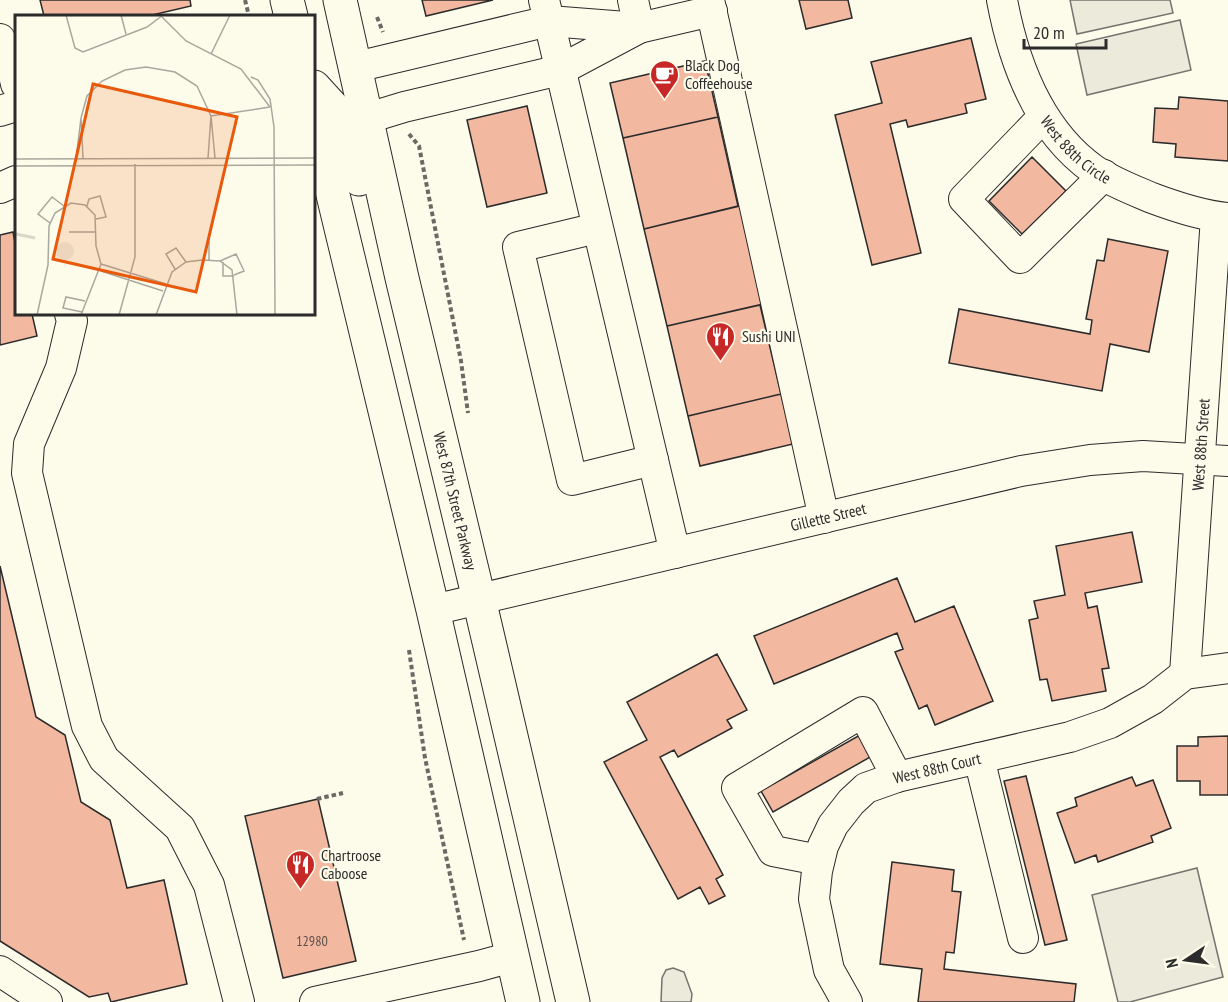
<svg xmlns="http://www.w3.org/2000/svg" width="1228" height="1002" font-family="'PT Sans Narrow',sans-serif">
<rect width="100%" height="100%" fill="#fdfbea"/>
<path fill="#ecebdb" stroke="#74746e" stroke-width="1.5" d="M1070,0H1170L1173,13L1077,34Z
M1180,20L1191,70L1087,95L1076,44Z
M1197,868L1223,977L1130,1002H1118L1092,895Z
M673,968L684,972L692,994L691,1002H661L662,978L666,970Z"/>
<path fill="#f2b8a0" stroke="#2b2b2b" stroke-width="1.5" d="M40,0H190L191,6L148,16H44Z
M422,0H493L426,16Z
M799,0H848L852,18L806,29Z
M971,38L986,99L965,104L967,113L908,127L906,120L890,124L921,253L872,265L835,115L882,103L871,62Z
M705,61L718,117L623,138L610,83Z
M1179,97L1228,101V161L1175,157L1176,144L1153,142L1155,108L1178,109Z
M527,106L547,193L487,207L467,120Z
M718,117L738,206L644,229L623,138Z
M1032,157L1066,191L1022,234L989,201Z
M744,205L767,303L667,326L644,229Z
M13,232L16,248V314H32L37,336L0,345V235Z
M1108,239L1168,251L1149,352L1110,344L1102,391L949,363L959,309L1090,334L1092,320L1086,319L1097,260L1104,261Z
M760,305L781,394L688,416L667,326Z
M781,394L793,444L700,466L688,416Z
M1132,532L1142,582L1085,593L1088,608L1097,606L1109,668L1102,669L1106,691L1052,701L1047,679L1040,680L1029,620L1038,618L1034,601L1065,595L1056,546Z
M0,566L36,717L65,735L81,802L110,820L127,888L164,880L187,984L111,1002L108,993L89,997L0,941Z
M897,578L915,622L954,606L993,701L935,725L927,705L919,709L895,652L903,649L897,633L774,684L754,636Z
M717,654L747,710L727,720L732,728L678,757L674,750L660,757L723,875L716,879L725,896L709,904L700,887L678,899L604,762L647,740L627,702Z
M860,735L872,756L773,812L761,791Z
M1228,736V795H1200V781H1177V746H1198V737Z
M1026,776L1067,940L1045,945L1004,781Z
M1132,777L1136,786L1153,780L1171,828L1151,836L1153,842L1098,862L1096,855L1075,863L1057,813L1077,806L1075,798Z
M318,799L356,961L283,978L245,816Z
M892,862L954,870L952,891L961,892L954,953L946,952L944,969L1076,984L1074,1002H918L922,969L880,964Z"/>
<g fill="none" stroke-linecap="round" stroke-linejoin="round">
<defs>
<g id="minor">
<path d="M544,0L675,553"/>
<path d="M633,0L639,28L712,11"/>
<path d="M709,0L824,518"/>
<path id="s1" d="M1002,0C1014,64 1039,131 1094,170C1112,182 1133,190 1152,198C1176,207 1203,216 1228,218"/>
<path d="M0,39L11,62L16,84"/>
<path d="M356,67L549,21L639,28L560,70L404,107L368,118"/>
<path d="M0,111L16,106"/>
<path d="M1043,117L964,199L1020,258L1104,175"/>
<path d="M0,188L16,181"/>
<path d="M597,228L518,247L572,480L653,460"/>
<path d="M70,314L72,321L61,368L29,444L27,473L84,714L87,726L104,759L180,828L209,885L239,1002"/>
<path id="s2" d="M433,610L1021,471L1090,460L1143,456L1228,461"/>
<path id="s3" d="M1185,674L1216,217"/>
<path d="M979,758L1023,938"/>
<path d="M819,860L773,851L737,788L863,712L897,777"/>
<path d="M0,971L47,1002"/>
<path d="M315,1002L479,966L512,957"/>
<path id="s4" d="M847,1002L829,970L814,899L817,871L823,846L833,825L851,802L866,788L897,777L1070,737L1110,723L1153,699L1185,674L1228,668"/>
</g>
<g id="major">
<path d="M287,0L291,16"/>
<path id="s5" d="M340,0L402,278L479,599L573,1002"/>
<path d="M314,87L334,109L348,135L359,179"/>
<path d="M314,116L433,610L523,1002"/>
</g>
</defs>
<use href="#minor" stroke="#2b2b2b" stroke-width="32"/>
<use href="#major" stroke="#2b2b2b" stroke-width="35"/>
<path stroke="#6a6964" stroke-width="4" stroke-dasharray="4.5 3" stroke-linecap="butt" d="M245,0L249,16
M377,17L383,32
M409,134L419,146L461,361L468,413
M409,650L425,758L464,940
M317,799L343,793"/>
<use href="#minor" stroke="#fdfbea" stroke-width="30"/>
<use href="#major" stroke="#fdfbea" stroke-width="33"/>
</g>
<defs>
<symbol id="cafe-pin" viewBox="-11 -11 22 30"><path d="M0 17L-7.5 6A9.5 9.5 0 1 1 7.5 6Z" fill="#c62828" stroke="#fdfbea"/><path d="M-5.5-4.5H6V0H3Q3 3.5 0 3.5H-2.5Q-5.5 3.5-5.5 0ZM3-3.2v2h1.7v-2ZM-6 4.5H4V6H-6Z" fill="#fff"/></symbol>
<symbol id="restaurant-pin" viewBox="-11 -11 22 30"><path d="M0 17L-7.5 6A9.5 9.5 0 1 1 7.5 6Z" fill="#c62828" stroke="#fdfbea"/><path d="M-5-6h1v4h1v-4h1v4h1v-4h1v5L-1.5 .5V6h-2V.5L-5-1ZM5-6V6H3V1.5H1.5Q1.5-4 5-6Z" fill="#fff"/></symbol>
</defs>
<g fill-rule="evenodd">
<use href="#cafe-pin" x="648" y="58" width="33" height="45"/>
<use href="#restaurant-pin" x="704" y="320" width="33" height="45"/>
<use href="#restaurant-pin" x="284" y="848" width="33" height="45"/>
</g>
<g text-anchor="middle" stroke-width="4.5" stroke-linejoin="round" paint-order="stroke">
<g font-size="14" fill="#5d4e48">
<text x="312" y="946">12980</text>
</g>
<g font-size="16" fill="#2b2b2b" stroke="#fdfbea" text-anchor="start">
<text x="685" y="71">Black Dog<tspan x="685" dy="18">Coffeehouse</tspan></text>
<text x="742" y="342">Sushi UNI</text>
<text x="321" y="861">Chartroose<tspan x="321" dy="18">Caboose</tspan></text>
</g>
<g font-size="16" fill="#2b2b2b" stroke="#fdfbea">
<text dy="6" stroke="none"><textPath href="#s1" startOffset="171">West 88th Circle</textPath></text>
<text dy="6" stroke="none"><textPath href="#s3" startOffset="230">West 88th Street</textPath></text>
<text dy="6" stroke="none"><textPath href="#s5" startOffset="514">West 87th Street Parkway</textPath></text>
<text dy="6" stroke="none"><textPath href="#s2" startOffset="406">Gillette Street</textPath></text>
<text dy="6" stroke="none"><textPath href="#s4" startOffset="310">West 88th Court</textPath></text>
</g>
</g>
<g transform="translate(15 15)">
<rect width="300" height="300" fill="#fdfbea"/>
<path d="M41 236a9 9 0 1 1 18 0a9 9 0 1 1-18 0Z" fill="#ecebdb"/>
<path fill="none" stroke="#d8d7c9" stroke-width="3" d="M1,219L20,223"/>
<path fill="none" stroke="#a9a89e" stroke-width="1.5" d="M51,0L60,33L68,37L132,12L148,0M106,0L111,19M147,2L171,26L226,54L255,92M196,39L215,0M236,62L243,65L255,84L259,112L260,300M66,103L72,81L87,66L110,55L131,52L160,57L182,71L196,101L255,92M193,143L196,101L200,143M0,144L300,143M61,144L66,103L68,143M0,151L300,150M72,191L74,184L85,181L91,202L81,204M35,208L23,199L37,182L49,191M54,217H81M194,245V226M205,246L221,239L229,256L219,260M208,247V261H219M86,249L151,269M160,254L151,239L161,233L171,247M86,256L148,276M67,297L48,293L51,282L70,286M22,300L33,250L34,211L40,198L56,188L70,190L80,200L81,231L86,249L66,300M104,300L120,242V149M141,300L157,257L171,247L187,245L205,246L217,255L222,300"/>
<path fill="#e8590c" fill-opacity="0.15" stroke="#e8590c" stroke-width="3" d="M78,69L222,102L181,277L38,244Z"/>
<rect width="300" height="300" fill="none" stroke="#2b2b2b" stroke-width="3"/>
</g>
<g transform="translate(1186 960) rotate(257)" stroke="#fdfbea" stroke-width="4.5" paint-order="stroke">
<path d="M0-4.5L10 22L0 15L-10 22Z" fill="#2b2b2b"/>
<text y="-9" font-size="16" font-weight="bold" text-anchor="middle" fill="#2b2b2b">N</text>
</g>
<path d="M1024 39v9h82v-9" fill="none" stroke="#2b2b2b" stroke-width="3"/>
<text x="1033" y="39" font-size="18" fill="#2b2b2b" stroke="#fdfbea" stroke-width="4.5" paint-order="stroke">20 m</text>
</svg>
